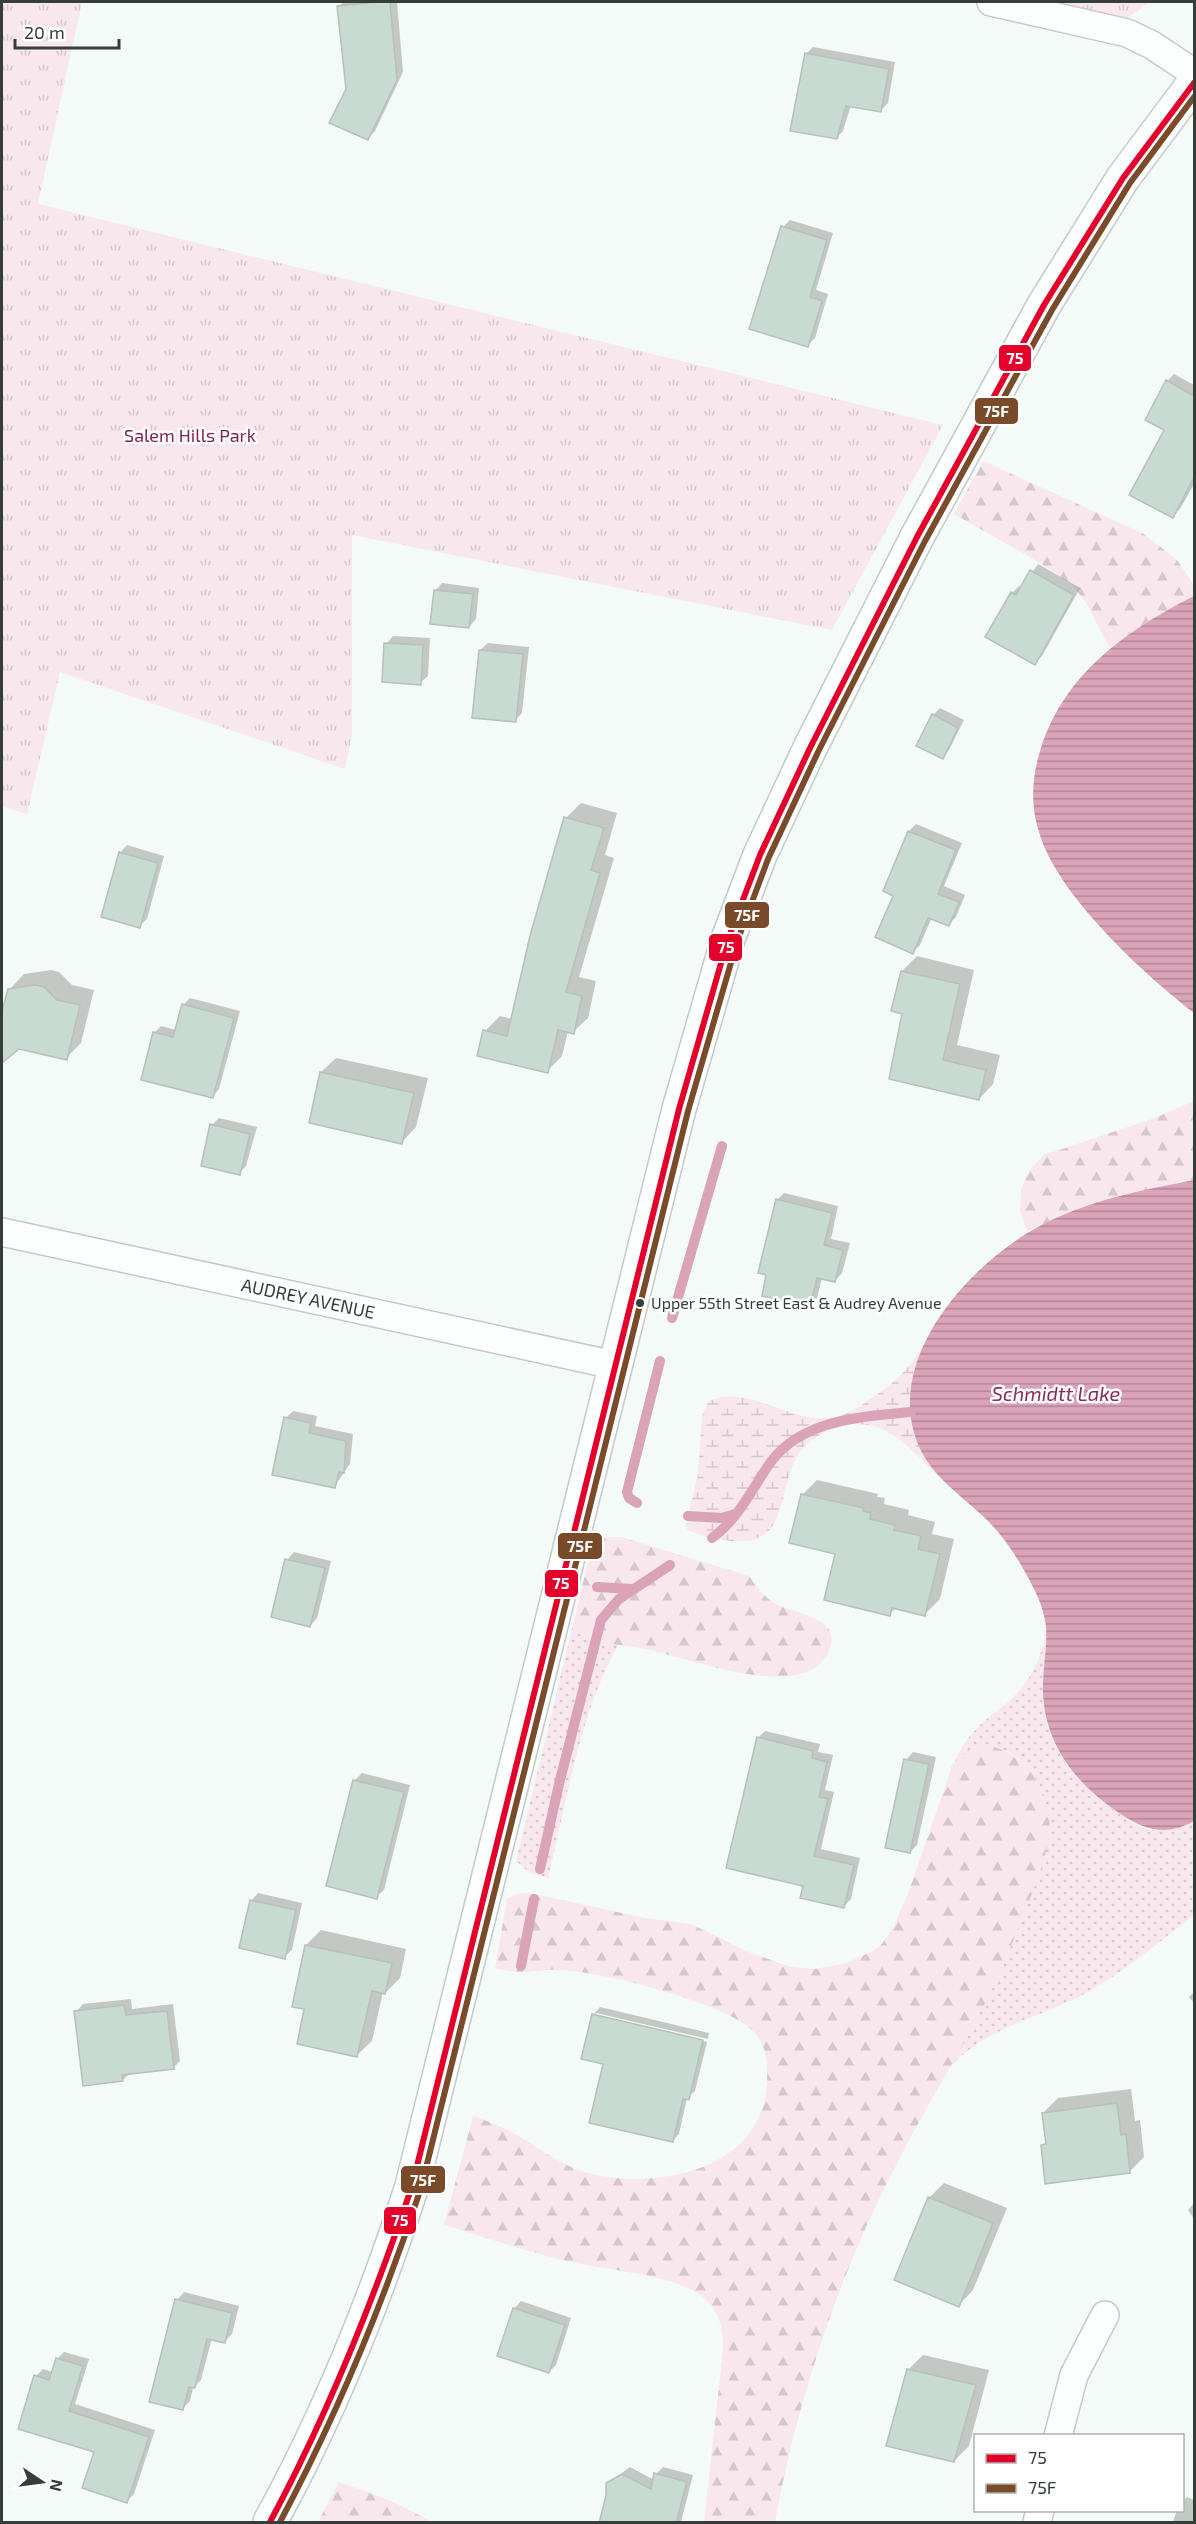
<svg xmlns="http://www.w3.org/2000/svg" width="1196" height="2524" font-family="'Exo 2',sans-serif">
<defs>
<pattern id="grass-dots" width="8" height="8" patternUnits="userSpaceOnUse" patternTransform="scale(1.5)"><rect width="8" height="8" fill="#f8e7ed"/><path d="M2 2h.1M6 6h.1" fill="none" stroke="#d5c7cc" stroke-width="1.8" stroke-linecap="round"/></pattern>
<pattern id="forest-firs" width="22" height="20" patternUnits="userSpaceOnUse" patternTransform="scale(1.5)"><rect width="22" height="20" fill="#f8e7ed"/><path d="M5 1l3.5 6h-7zM16 11l3.5 6h-7z" fill="#d5c7cc"/></pattern>
<pattern id="wetland-marsh" width="20" height="14" patternUnits="userSpaceOnUse" patternTransform="scale(1.5)"><rect width="20" height="14" fill="#f8e7ed"/><path d="M1 5h8M5 5V1M11 12h8M15 12V8" fill="none" stroke="#d5c7cc"/></pattern>
<pattern id="park-tufts" width="24" height="20" patternUnits="userSpaceOnUse" patternTransform="scale(1.5)"><rect width="24" height="20" fill="#f8e7ed"/><path d="M3 7l-1-3M5 7V3M7 7l1-3M15 17l-1-3M17 17v-4M19 17l1-3" fill="none" stroke="#d5c7cc"/></pattern>
<pattern id="water-rules" width="6" height="5" patternUnits="userSpaceOnUse" patternTransform="scale(1.5)"><rect width="6" height="5" fill="#daa3b8"/><path d="M0 2.5h6" fill="none" stroke="#b28697"/></pattern>
</defs>
<rect width="100%" height="100%" fill="#f4faf7"/>
<path fill="url(#grass-dots)" d="M1047,1626C1050,1658 1040,1687 1046,1719C1055,1761 1087,1791 1121,1815C1129,1820 1139,1828 1150,1830C1164,1832 1182,1828 1194,1821V1915C1163,1939 1132,1965 1098,1986C1048,2018 982,2024 945,2074L997,1978L1043,1858L1039,1786L1020,1759L1007,1751L975,1747L960,1756L948,1776C954,1761 961,1747 971,1735C982,1721 997,1712 1010,1700C1032,1681 1043,1654 1047,1626Z
M572,1629L581,1635L618,1645C579,1715 567,1800 548,1878L530,1873L516,1861Z"/>
<path fill="url(#forest-firs)" d="M983,461L1144,534L1177,560L1194,585V596L1150,620L1110,648L1085,601L1071,584L1030,557L954,514Z
M1194,1101V1180C1135,1191 1081,1205 1027,1232L1020,1210L1021,1189L1028,1172L1044,1155L1155,1118Z
M611,1537H621L749,1576C756,1586 762,1595 773,1602C789,1612 826,1616 831,1634C833,1643 829,1653 824,1659C795,1698 694,1661 655,1651C626,1644 597,1646 572,1629L593,1541Z
M983,1745C1026,1749 1053,1794 1049,1834C1046,1862 1033,1890 1023,1916C1012,1944 1001,1973 987,2000C958,2056 924,2110 895,2167C838,2277 797,2401 775,2522H704L723,2350C723,2328 720,2311 703,2297C675,2274 603,2270 567,2261C525,2251 485,2237 444,2225L473,2116C484,2120 496,2124 507,2130C545,2149 562,2171 608,2177C676,2186 766,2162 767,2079C768,2059 766,2043 751,2029C723,2003 598,1970 558,1970C547,1969 537,1972 526,1972C516,1972 505,1970 495,1969L507,1899L518,1894L530,1893L645,1918L691,1924L746,1951L791,1967L814,1969L844,1964L873,1951L881,1945L893,1928L909,1891L953,1764L967,1750Z
M339,2482L389,2500L433,2522H318Z"/>
<path fill="url(#wetland-marsh)" d="M924,1344C905,1396 903,1438 943,1480C925,1464 906,1441 884,1430C870,1423 854,1422 839,1427C822,1432 804,1442 796,1458C777,1495 789,1546 731,1541C716,1539 700,1537 687,1529L686,1525L698,1474L702,1415L709,1401C751,1383 791,1426 834,1417C847,1415 859,1407 870,1399C893,1385 911,1367 924,1344Z"/>
<path fill="url(#park-tufts)" d="M2,2H82L38,204L943,425L832,630L352,535V735L345,769L60,672L27,814L2,806Z
M991,2H1150L1112,29Z"/>
<path fill="url(#water-rules)" d="M1194,596V1013C1144,974 1057,895 1039,832C1030,805 1032,775 1041,748C1065,673 1127,630 1194,596Z
M1194,1180V1821C1166,1837 1144,1830 1119,1813C1073,1782 1041,1740 1043,1682C1045,1643 1053,1627 1034,1589C1022,1565 1007,1540 988,1521C964,1497 931,1477 918,1444C881,1354 980,1251 1056,1218C1100,1198 1147,1189 1194,1180Z"/>
<path fill="#0003" d="M344,2H397L403,72L375,131L368,138L347,89L339,6Z
M813,47L895,62L888,103L881,110L851,105L843,131L836,138L806,54Z
M790,220L833,233L816,290L828,294L815,338L808,345L783,227Z
M1174,374L1194,385V484L1180,509L1172,516L1166,430L1167,381Z
M1038,564L1080,588L1042,656L1035,663L1012,593L1019,586L1022,587Z
M442,583L479,588L476,619L469,627L435,591Z
M393,636L430,638L428,676L420,683L386,644Z
M488,643L529,647L522,713L515,721L480,650Z
M940,708L964,720L949,750L942,757L933,715Z
M581,803L617,813L605,855L614,858L579,977L596,981L588,1018L573,1032L568,1031L562,1056L547,1071L485,1031L500,1016L512,1019L566,818Z
M916,824L962,843L944,886L965,895L956,917L949,924L932,917L920,945L913,952L895,895L885,890L909,831Z
M127,845L164,856L147,919L139,926L120,853Z
M917,956L974,970L957,1045L1000,1055L993,1084L979,1099L891,1078L904,1013L902,971Z
M51,970L59,972L72,985L94,990L81,1043L66,1058L18,1047L12,1052L2,1048V1017L9,990L24,974Z
M190,998L240,1011L219,1089L212,1097L154,1033L161,1026L176,1030L183,1005Z
M336,1058L428,1078L416,1127L402,1142L321,1072Z
M219,1118L257,1127L246,1166L239,1173L212,1125Z
M784,1193L838,1206L831,1239L850,1243L842,1273L835,1281L822,1278L817,1298L810,1306L777,1200Z
M293,1411L317,1416L315,1426L353,1434L350,1464L334,1487L286,1418Z
M817,1480L878,1494L877,1497L885,1498L884,1504L909,1510L908,1515L935,1522L932,1534L954,1539L940,1599L925,1614L896,1608L889,1614L837,1553L802,1495Z
M294,1552L331,1561L317,1618L310,1626L287,1560Z
M765,1731L820,1744L818,1752L833,1755L825,1790L834,1792L821,1849L860,1858L851,1899L844,1906L805,1885L758,1738Z
M913,1752L936,1757L917,1845L910,1852L906,1760Z
M362,1773L410,1785L384,1890L376,1897L328,1885L355,1780Z
M258,1893L302,1903L292,1950L284,1957L251,1901Z
M321,1930L406,1949L400,1978L385,1993L383,1992L372,2041L357,2055L306,2008V1945Z
M1194,1992V2003L1189,1997Z
M131,1999L132,2009L173,2004L180,2061L173,2068L130,2073L123,2080L76,2012L83,2004Z
M600,2007L709,2033L708,2039L596,2013V2016L707,2042L695,2091L687,2098L679,2134L672,2141L605,2063L593,2015Z
M1131,2089L1135,2121L1140,2120L1144,2157L1129,2172L1043,2145L1047,2141L1043,2113L1058,2098Z
M944,2183L1007,2208L973,2290L959,2305L929,2198Z
M1194,2203V2219L1188,2210Z
M184,2292L239,2306L232,2334L224,2342L212,2338L201,2380L193,2388L190,2401L183,2408L177,2300Z
M521,2301L571,2318L556,2365L549,2372L514,2309Z
M64,2352L89,2359L75,2404L155,2430L134,2494L127,2501L96,2451L36,2376L43,2369L53,2372L57,2359Z
M923,2355L989,2370L969,2446L954,2461L887,2445L908,2370Z
M630,2467L654,2480L656,2474L663,2467L693,2475L681,2522H601L608,2496L607,2484Z
M1187,2497L1194,2500V2522H1173L1177,2510H1182V2502Z"/>
<g fill="none" stroke-linecap="round" stroke-linejoin="round">
<path stroke="#daa3b8" stroke-width="10" d="M672,1318L722,1146
M637,1503L629,1498L627,1492L660,1361
M688,1516L722,1518L735,1514
M712,1538C736,1521 750,1493 766,1469C796,1420 858,1417 911,1412
M597,1587L632,1589
M540,1869L559,1784L601,1620L619,1599L670,1565
M521,1966L534,1899"/>
</g>
<path fill="#c7dbd2" stroke="#b8bfbc" stroke-width="1.5" d="M379,2H390L397,80L368,140L329,123L346,89L337,6Z
M805,53L889,69L881,112L846,106L837,139L790,131Z
M781,226L827,240L810,297L822,301L808,347L749,329Z
M1166,380L1194,396V477L1173,518L1129,495L1164,430L1145,420Z
M1030,570L1074,595L1035,665L985,637L1011,592L1016,595Z
M434,590L473,594L469,628L430,624Z
M384,643L423,645L421,685L382,682Z
M479,650L523,654L516,722L472,718Z
M932,714L958,728L943,759L916,746Z
M564,817L604,828L591,870L600,873L566,992L582,996L574,1034L558,1030L548,1073L477,1056L483,1030L507,1036L530,936Z
M908,831L956,850L938,894L959,902L949,926L928,918L913,954L875,937L893,896L883,891Z
M119,852L158,863L140,928L101,917Z
M901,971L960,984L943,1060L986,1070L979,1100L889,1079L902,1014L891,1011Z
M35,985L44,987L57,1000L80,1005L67,1060L19,1049L2,1063V1011L8,989Z
M182,1004L234,1018L213,1098L141,1080L153,1032L173,1037Z
M320,1072L414,1093L402,1144L309,1123Z
M210,1124L250,1134L240,1175L201,1166Z
M776,1199L832,1213L824,1245L843,1250L835,1282L817,1278L810,1307L762,1296L766,1275L758,1273Z
M284,1417L311,1423L309,1433L346,1441L344,1473L339,1472L335,1488L272,1475Z
M801,1494L864,1508L863,1511L871,1513L870,1519L895,1525L894,1530L921,1536L918,1549L940,1554L925,1616L892,1608L890,1616L824,1600L835,1554L789,1543Z
M285,1559L325,1568L310,1627L271,1617Z
M757,1737L813,1751L812,1758L827,1762L819,1797L828,1799L814,1856L854,1865L844,1908L800,1898L803,1886L726,1868Z
M904,1759L929,1764L910,1853L885,1848Z
M353,1780L404,1792L377,1899L326,1886Z
M250,1900L296,1910L285,1959L239,1948Z
M305,1945L392,1963L385,1994L372,1991L357,2057L297,2044L304,2009L292,2007Z
M124,2005L126,2015L167,2011L174,2069L122,2075L123,2081L83,2086L74,2011Z
M592,2014L703,2040L689,2100L683,2099L673,2142L589,2123L603,2064L581,2059Z
M1117,2103L1121,2135L1126,2134L1130,2173L1045,2184L1041,2145L1046,2144L1042,2113Z
M928,2197L993,2223L959,2307L894,2280Z
M175,2299L232,2313L225,2343L207,2339L195,2388L189,2387L183,2410L149,2402Z
M513,2308L565,2325L549,2373L497,2356Z
M56,2358L83,2366L69,2411L149,2437L127,2503L82,2488L94,2452L18,2429L34,2375L49,2380Z
M907,2369L976,2385L954,2462L886,2446Z
M654,2473L687,2482L676,2523H599L606,2496V2483L622,2474L651,2489Z"/>
<g fill="none" stroke-linecap="round" stroke-linejoin="round">
<defs>
<path id="street" d="M991,2L1127,33L1152,45L1194,73
M2,1232L614,1365
M1058,2436L1074,2375L1105,2315
M1037,2522L1040,2510"/>
<path id="secondary" d="M270,2522C329,2415 374,2303 412,2186L679,1109L728,939L760,855L810,748L917,537L1044,305L1123,178L1194,83"/>
</defs>
<use href="#street" stroke="#c3cbc7" stroke-width="30"/>
<use href="#secondary" stroke="#c3cbc7" stroke-width="36"/>
<use href="#street" stroke="#fdfefe" stroke-width="27"/>
<use href="#secondary" stroke="#fdfefe" stroke-width="33"/>
<defs>
<path id="bus-1" d="M270,2522C328,2414 373,2302 412,2186L679,1109L728,939L760,855L810,748L917,537L1044,305L1123,178L1194,83"/>
<path id="bus-2" d="M280,2522C337,2415 383,2304 421,2188L688,1111L737,942L768,859L818,752L925,541L1052,310L1130,183L1194,97"/>
</defs>
<use href="#bus-1" stroke="#fff" stroke-width="10"/>
<use href="#bus-2" stroke="#fff" stroke-width="10"/>
<use href="#bus-1" stroke="#e4002b" stroke-width="6"/>
<use href="#bus-2" stroke="#7a4b2a" stroke-width="6"/>
</g>
<circle fill="#353e39" stroke="#fff" stroke-width="2" cx="640" cy="1303" r="5"/>
<g text-anchor="middle" stroke-width="5" stroke-linejoin="round" paint-order="stroke">
<g font-size="16" fill="#353e39" stroke="#fff" text-anchor="start">
<text x="651" y="1309">Upper 55th Street East &amp; Audrey Avenue</text>
</g>
<g font-size="18" fill="#822350" stroke="#fff">
<text x="190" y="442">Salem Hills Park</text>
</g>
<g font-size="18" fill="#353e39" stroke="#fff">
<text transform="translate(308 1299) rotate(12)" y="6">AUDREY AVENUE</text>
</g>
<g font-size="20" font-style="italic" fill="#8a2a56" stroke="#fff">
<text x="1056" y="1401">Schmidtt Lake</text>
</g>
</g>
<g stroke="#fff" stroke-width="2">
<rect x="998" y="344" width="34" height="28" rx="6" fill="#e4002b"/>
<rect x="974" y="397" width="45" height="28" rx="6" fill="#7a4b2a"/>
<rect x="724" y="901" width="46" height="28" rx="6" fill="#7a4b2a"/>
<rect x="708" y="933" width="35" height="29" rx="6" fill="#e4002b"/>
<rect x="557" y="1532" width="46" height="28" rx="6" fill="#7a4b2a"/>
<rect x="544" y="1569" width="35" height="29" rx="6" fill="#e4002b"/>
<rect x="400" y="2165" width="46" height="29" rx="6" fill="#7a4b2a"/>
<rect x="383" y="2206" width="34" height="29" rx="6" fill="#e4002b"/>
</g>
<g font-size="16" text-anchor="middle" font-weight="bold" fill="#fff">
<text x="1015" y="364">75</text>
<text x="996" y="417">75F</text>
<text x="747" y="921">75F</text>
<text x="726" y="953">75</text>
<text x="580" y="1552">75F</text>
<text x="561" y="1589">75</text>
<text x="423" y="2186">75F</text>
<text x="400" y="2226">75</text>
</g>
<rect width="1196" height="2524" fill="none" stroke="#353e39" stroke-width="6"/>
<rect x="974" y="2434" width="210" height="78" fill="#ffffff" stroke="#aeb2b0" stroke-width="1.5"/>
<rect x="986" y="2454" width="30" height="9" fill="#e4002b" stroke="#aeb2b0" stroke-width="1.5"/>
<text x="1028" y="2464" font-size="18" fill="#353e39">75</text>
<rect x="986" y="2484" width="30" height="9" fill="#7a4b2a" stroke="#aeb2b0" stroke-width="1.5"/>
<text x="1028" y="2494" font-size="18" fill="#353e39">75F</text>
<g transform="translate(42 2482) rotate(103)" stroke="#ffffff" stroke-width="4.5" paint-order="stroke">
<path d="M0-4.5L10 22L0 15L-10 22Z" fill="#353e39"/>
<text y="-9" font-size="16" font-weight="bold" text-anchor="middle" fill="#353e39">N</text>
</g>
<path d="M15 39v9h104v-9" fill="none" stroke="#353e39" stroke-width="3"/>
<text x="24" y="39" font-size="18" fill="#353e39" stroke="#ffffff" stroke-width="4.5" paint-order="stroke">20 m</text>
</svg>
